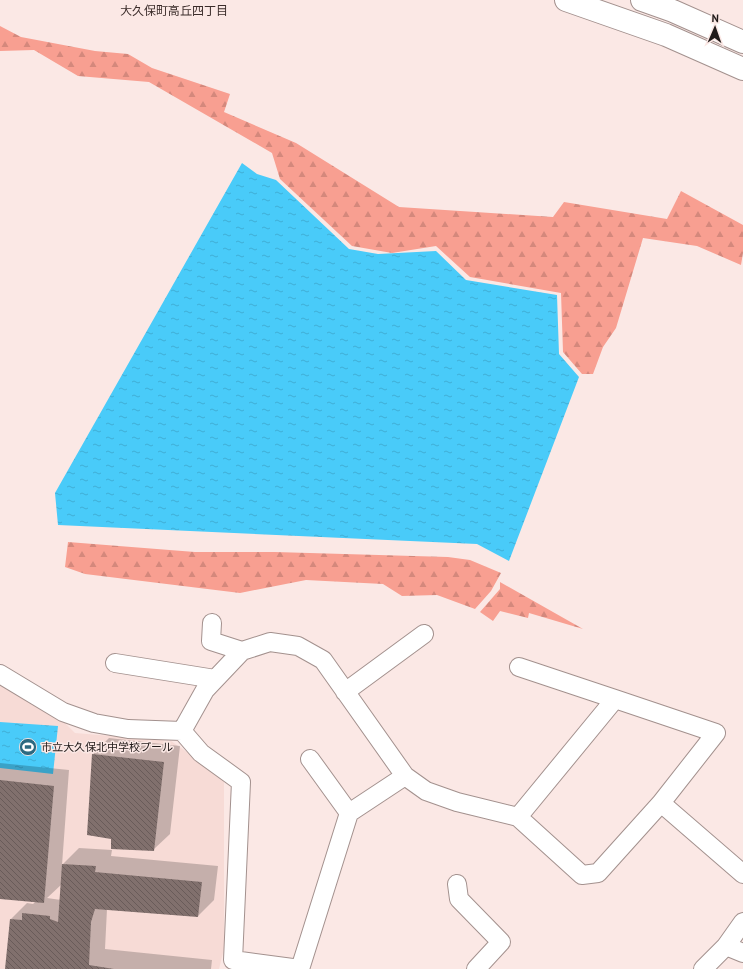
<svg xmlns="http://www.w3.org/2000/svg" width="743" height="969" font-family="'PT Sans','Noto Sans JP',sans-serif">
<defs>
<pattern id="forest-firs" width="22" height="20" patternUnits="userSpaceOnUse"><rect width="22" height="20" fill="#f89f91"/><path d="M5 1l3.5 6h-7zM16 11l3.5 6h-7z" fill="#d4887c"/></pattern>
<pattern id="water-ripples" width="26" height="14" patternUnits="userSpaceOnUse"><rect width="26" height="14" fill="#49cbf9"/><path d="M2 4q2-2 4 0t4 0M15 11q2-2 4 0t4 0" fill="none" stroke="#40aed5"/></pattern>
<pattern id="building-back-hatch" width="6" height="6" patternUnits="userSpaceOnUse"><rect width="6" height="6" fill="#81706d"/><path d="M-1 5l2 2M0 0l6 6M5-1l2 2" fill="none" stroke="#695b59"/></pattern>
</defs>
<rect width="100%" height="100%" fill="#fbe8e5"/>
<path fill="#f7dbd6" d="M0,685L12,689L60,718L75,733L171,741L224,778V949L219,969H0Z"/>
<path fill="url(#forest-firs)" d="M0,26L21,37L95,51L128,54L152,68L230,94L224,112L296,143L399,207L553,217L564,202L667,219L681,191L743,225V253L741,265L697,246L643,238L616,328L603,347L593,374H582L563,352L561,293L470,277L436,246L392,253L352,246L280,179L272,153L149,82L78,76L34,50L0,51Z
M68,542L195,552H275L448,557L470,560L501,573L491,591L475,609L437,595L402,596L383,584L306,580L240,593L85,574L65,567Z
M500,582L583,629L529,613L528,618L500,611L493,621L480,612L500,589Z"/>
<path fill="url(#water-ripples)" d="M242,163L257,174L276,180L349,249L378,254L436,251L466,280L557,295L559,354L579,377L509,561L477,544L58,525L55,493Z
M0,722L58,726L53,774L0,768Z"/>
<path fill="#0003" fill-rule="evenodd" d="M109,738L180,746L170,834L153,850L112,838L88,834L93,754Z
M0,763L69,770L62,865L79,848L112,850L111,856L218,866L214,900L198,916L107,909L105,949L212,960L211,969H6L11,919L27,903L33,904L36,901L0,898ZM62,884L61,900L47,898Z"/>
<path fill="url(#building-back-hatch)" d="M92,754L164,762L154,851L111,849V839L87,835Z
M0,780L54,786L44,903L0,899Z
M62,864L96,866L95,872L202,882L198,917L95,909L91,922L89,965L114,969H5L10,919L22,920V913L50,916V919L58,922Z"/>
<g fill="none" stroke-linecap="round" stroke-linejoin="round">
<defs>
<path id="street" d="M212,623L211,641L242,651
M115,663L215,679
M519,667L615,699
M0,674L63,712L94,723L128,729L182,731L205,690L242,651L270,642L298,646L323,660L405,776L426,791L457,802L518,817L582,875L598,873L661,803L743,874
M345,692L424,634
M182,731L201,753L241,782L233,960L300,969
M310,759L349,813
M518,817L615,699L716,733L661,803
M457,884L459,899L501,942L476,969
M726,946L743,953
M300,969L349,813L405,776
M703,969L726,946L743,922"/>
<path id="secondary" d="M566,0L666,35L743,69
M642,0L673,11L743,42"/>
</defs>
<use href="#street" stroke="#a3918e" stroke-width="20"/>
<use href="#secondary" stroke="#a3918e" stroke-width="24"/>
<use href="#street" stroke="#fff" stroke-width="18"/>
<use href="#secondary" stroke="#fff" stroke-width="22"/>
</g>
<defs>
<symbol id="stadium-disc" viewBox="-11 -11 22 22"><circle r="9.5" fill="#2c6980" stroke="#fbe8e5"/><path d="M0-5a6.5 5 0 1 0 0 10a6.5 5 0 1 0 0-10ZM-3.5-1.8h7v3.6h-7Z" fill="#fff"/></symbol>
</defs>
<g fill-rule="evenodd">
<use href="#stadium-disc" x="18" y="737" width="20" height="20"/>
</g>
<g text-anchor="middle" stroke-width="3" stroke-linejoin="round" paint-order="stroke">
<g font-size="11" fill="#211a19" stroke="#fbe8e5" text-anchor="start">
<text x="41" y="751">市立大久保北中学校プール</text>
</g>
<g font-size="12" fill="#3b2c2a" stroke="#fbe8e5">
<text x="174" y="15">大久保町高丘四丁目</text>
</g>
</g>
<g transform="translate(715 28) rotate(2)" stroke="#fbe8e5" stroke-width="3" paint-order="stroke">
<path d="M0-3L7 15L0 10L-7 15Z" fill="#211a19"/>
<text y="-6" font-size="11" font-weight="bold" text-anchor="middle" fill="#211a19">N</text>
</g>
</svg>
